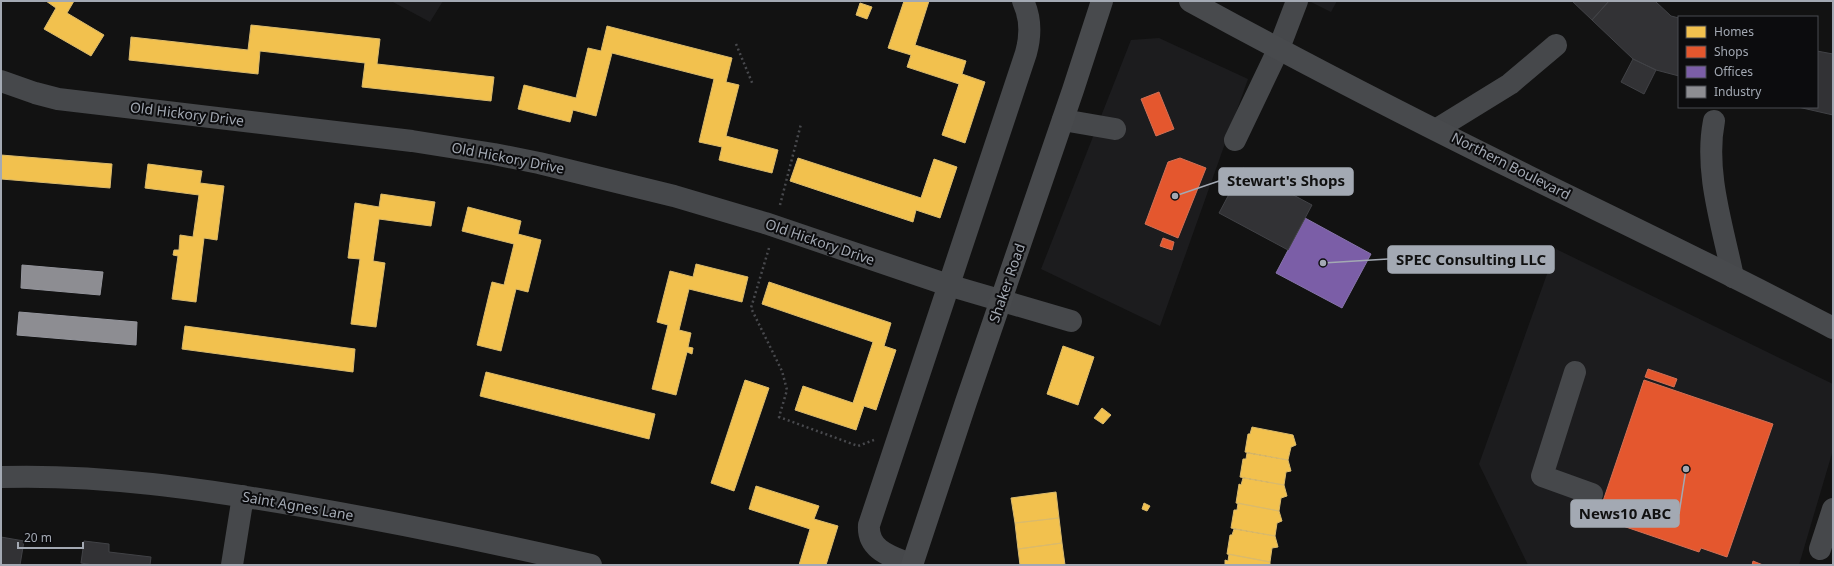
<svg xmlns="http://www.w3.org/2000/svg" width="1834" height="566" font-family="'Noto Sans',sans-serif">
<rect width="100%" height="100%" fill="#121212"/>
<path fill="#1c1c1e" d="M391,1H443L430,22Z
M1309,1H1337L1331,12Z
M1159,38L1248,79L1160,326L1041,269L1131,40Z
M1556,249L1833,384V450L1799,565H1528L1479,464Z"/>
<path fill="#f2c14e" stroke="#daba6c" d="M46,1H74L67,13L104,35L91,56L44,29L56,8Z
M904,1H929L915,45L966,61L962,74L985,82L965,143L942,135L959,84L907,67L911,55L888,48Z
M860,3L872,7L867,19L856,15Z
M251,25L380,39L377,64L494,77L491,101L362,87L365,63L260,51L258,74L129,60L131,37L248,50Z
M607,26L732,58L726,82L739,85L726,136L778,150L772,173L719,160L722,147L699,142L714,79L612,53L596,116L573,110L570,122L518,109L524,85L576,98L588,48L601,51Z
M1,155L112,164L110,188L1,179Z
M798,158L921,198L934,159L957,167L940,218L916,210L913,222L790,181Z
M148,164L202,171L200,183L224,186L217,240L204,238L196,302L172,299L178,256L173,255L174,250H179L180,235L193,237L199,195L145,188Z
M381,194L435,202L431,226L379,219L373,261L385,263L376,327L351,324L360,259L348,258L355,203L379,207Z
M468,207L521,221L518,234L541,240L528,292L516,289L501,351L477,345L492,282L504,285L514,244L462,231Z
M696,264L748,277L742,302L689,289L679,330L691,333L688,347L693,348L692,354L687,352L676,395L652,389L668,325L657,322L670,271L693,277Z
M769,282L891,323L884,346L896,350L876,410L864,406L856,430L795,410L803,386L853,403L873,342L762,304Z
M185,326L355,349L353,372L182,349Z
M1063,346L1094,357L1078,405L1047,394Z
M486,372L655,414L649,439L480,396Z
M745,380L769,388L734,491L711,483Z
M1102,408L1111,415L1103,424L1094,418Z
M1252,427L1293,435L1296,445L1291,447L1288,460L1245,452L1248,434H1250Z
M1247,453L1288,460L1291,471L1286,472L1284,485L1240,477L1243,459H1246Z
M1243,478L1284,485L1287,496L1281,498L1279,511L1236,503L1239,484L1241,485Z
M756,486L819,506L814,519L838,526L826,565H799L810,529L749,509Z
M1056,492L1059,518L1015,523L1011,498Z
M1144,503L1150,506L1147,511L1142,509Z
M1238,503L1279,511L1282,521L1277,523L1275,536L1231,528L1234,510H1237Z
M1059,518L1062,543L1018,549L1015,523Z
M1234,529L1275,536L1278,547L1272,548L1270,562L1227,554L1230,535H1232Z
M1062,543L1065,565H1020L1018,549Z
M1229,554L1270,562V565H1225V560L1228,561Z"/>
<path fill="#e4572e" stroke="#d07056" d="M1159,92L1174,129L1156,136L1141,99Z
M1180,158L1206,168L1178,238L1145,224L1168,162Z
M1163,238L1174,242L1172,250L1160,246Z
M1648,369L1677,379L1674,387L1645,377Z
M1644,380L1773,424L1727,557L1701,548L1699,552L1620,525L1621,521L1599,513Z
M1753,561L1763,565H1752Z"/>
<path fill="#7b5ea7" stroke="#8774ab" d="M1305,218L1371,254L1342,308L1276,273Z"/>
<path fill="#8d8d92" stroke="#94959c" d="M22,265L103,272L100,295L21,288Z
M19,312L137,322L136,345L17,335Z"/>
<path fill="#323235" stroke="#414246" d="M1572,1H1609L1592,20Z
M1609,1H1655L1671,16L1679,18V76L1656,70L1633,59L1592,20Z
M1817,51L1833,54V115L1798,107H1817Z
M1633,59L1656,70L1644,94L1621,82Z
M1243,168L1312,205L1288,250L1219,213Z
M1,537L24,541L20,565H1Z
M84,541L109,544V552L151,557L150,565H93L81,563Z"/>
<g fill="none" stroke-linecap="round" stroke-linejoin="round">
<path stroke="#48494d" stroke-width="2.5" stroke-dasharray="2 3" stroke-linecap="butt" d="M736,44L753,85
M780,205L801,124
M769,248L751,308L782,371L787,390L779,417L858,446L874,440"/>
<path stroke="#46484b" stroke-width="22" d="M1,81L35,93L58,99L412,141L494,154L539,163L674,196L765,223L948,285L1071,321
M1063,120L1115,129
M1714,121C1704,172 1723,227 1733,277
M1437,129L1510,84L1556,45
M1235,140L1279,48L1297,1
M1575,372L1542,476L1592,494
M1,477C102,474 202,489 301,506C398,523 495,543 591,565
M1820,549L1833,509
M232,565L243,496
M912,565C893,557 867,551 869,525L1026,53C1031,35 1031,18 1023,1"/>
<path stroke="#484a4d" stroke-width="22" d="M1190,1C1301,62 1414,120 1528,176C1630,226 1733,275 1833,328
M912,565L966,402L1073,90L1102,1"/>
</g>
<g text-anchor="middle" stroke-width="4" stroke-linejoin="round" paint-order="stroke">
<g font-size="14" fill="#a3a9b3" stroke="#0c0c0e">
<text transform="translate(187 114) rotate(7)" y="5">Old Hickory Drive</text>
<text transform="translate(508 158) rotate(11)" y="5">Old Hickory Drive</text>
<text transform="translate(1511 166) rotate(27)" y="5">Northern Boulevard</text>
<text transform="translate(820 242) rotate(19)" y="5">Old Hickory Drive</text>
<text transform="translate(1007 283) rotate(-71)" y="5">Shaker Road</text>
<text transform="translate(298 506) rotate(10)" y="5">Saint Agnes Lane</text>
</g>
</g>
<path fill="none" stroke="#a3a9b3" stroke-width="1.5" d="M1175 196L1219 181M1323 263L1388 259M1686 469L1679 514"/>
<g fill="#a3a9b3" stroke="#0c0c0e" stroke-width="1.5">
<circle cx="1175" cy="196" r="4"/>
<circle cx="1323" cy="263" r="4"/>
<circle cx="1686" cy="469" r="4"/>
</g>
<g fill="#a3a9b3" stroke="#a3a9b3" stroke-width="1.5">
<rect x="1219" y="168" width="134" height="27" rx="4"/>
<rect x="1388" y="246" width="166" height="27" rx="4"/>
<rect x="1571" y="500" width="108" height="27" rx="4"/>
</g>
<g font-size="15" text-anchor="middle" font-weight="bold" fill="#111">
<text x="1286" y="186">Stewart's Shops</text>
<text x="1471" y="265">SPEC Consulting LLC</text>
<text x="1625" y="519">News10 ABC</text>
</g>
<rect width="1834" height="566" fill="none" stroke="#a3a9b3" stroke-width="4"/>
<rect x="1678" y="16" width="140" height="92" fill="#0c0c0e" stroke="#484b50"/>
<rect x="1686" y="26" width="20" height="12" fill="#f2c14e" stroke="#484b50"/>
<text x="1714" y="36" font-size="12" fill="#a3a9b3">Homes</text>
<rect x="1686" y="46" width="20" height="12" fill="#e4572e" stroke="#484b50"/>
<text x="1714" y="56" font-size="12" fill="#a3a9b3">Shops</text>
<rect x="1686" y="66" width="20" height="12" fill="#7b5ea7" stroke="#484b50"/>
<text x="1714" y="76" font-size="12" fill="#a3a9b3">Offices</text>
<rect x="1686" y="86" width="20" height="12" fill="#8d8d92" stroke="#484b50"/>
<text x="1714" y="96" font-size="12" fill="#a3a9b3">Industry</text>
<path d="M18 542v6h65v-6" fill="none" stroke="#a3a9b3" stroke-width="2"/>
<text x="24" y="542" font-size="12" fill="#a3a9b3" stroke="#0c0c0e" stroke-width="3" paint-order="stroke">20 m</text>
</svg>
